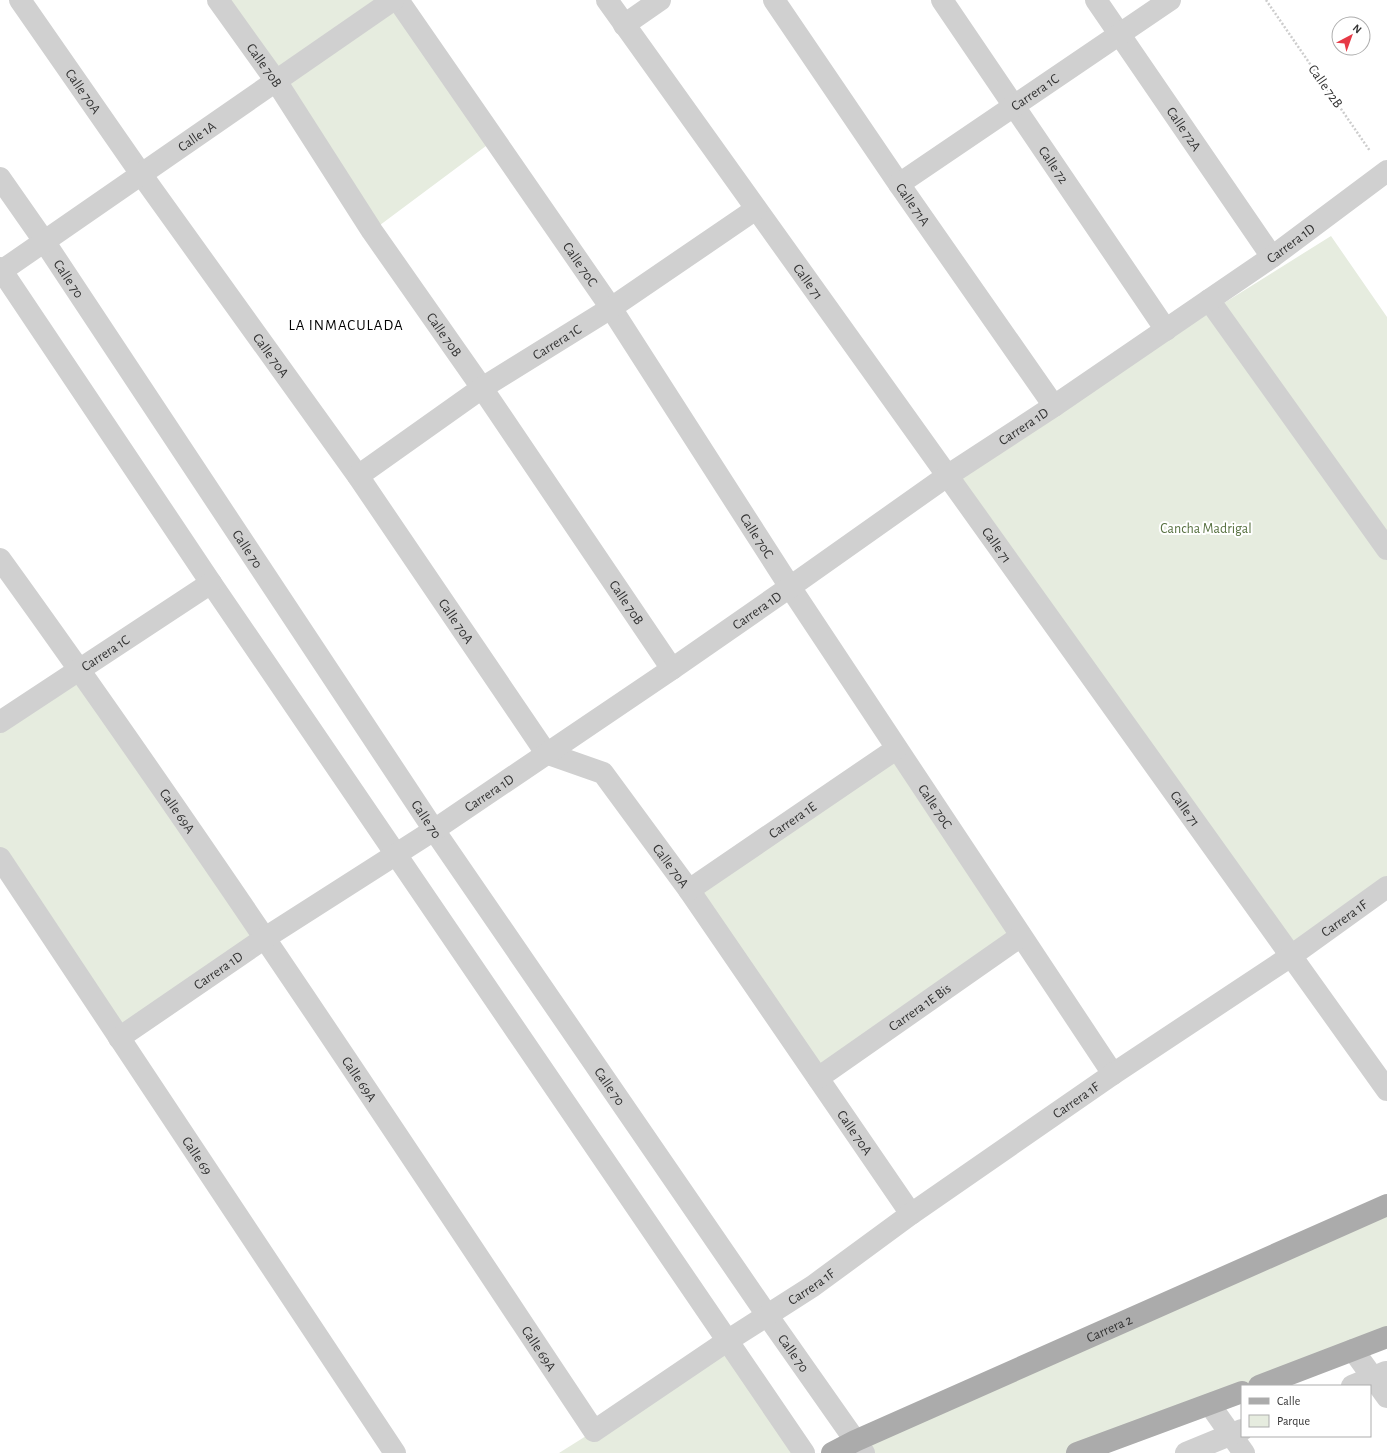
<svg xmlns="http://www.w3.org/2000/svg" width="1387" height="1453" font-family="'Alegreya Sans',sans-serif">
<rect width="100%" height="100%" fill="#fff"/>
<path fill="#e6ecdf" d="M218,0H398L494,140L372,231Z
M1331,236L1387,317V887L1291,956L947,476Z
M80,669L265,938L119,1038L0,858V722Z
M896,749L1021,936L818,1078L689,890Z
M1387,1205V1334L1077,1453H832Z
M727,1341L804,1453H559L594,1431Z"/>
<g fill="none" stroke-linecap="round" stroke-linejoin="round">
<path stroke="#cdcdcd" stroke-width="2.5" stroke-dasharray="2 2" stroke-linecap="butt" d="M1266,0L1370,151"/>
<g stroke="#d0d0d0" stroke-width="22">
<path id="s1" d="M20,0L141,174L358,476L546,753L603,773L689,890L911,1214"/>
<path id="s2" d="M218,0L276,81L372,231L482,388L672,669"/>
<path id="s3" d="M398,0L611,308L790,587L1113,1074"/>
<path id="s4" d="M607,0L1387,1090"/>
<path id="s5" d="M774,0L899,184L1054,406"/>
<path id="s6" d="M942,0L1166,330"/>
<path id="s7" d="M1096,0L1272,257"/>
<path d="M624,25L660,0"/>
<path id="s8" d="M0,178L44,241L434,830L767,1315L864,1453"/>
<path id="s9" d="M899,184L1170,0"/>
<path d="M0,268L211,583L804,1453"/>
<path id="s10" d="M0,272L393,0"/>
<path d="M1209,300L1387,549"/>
<path id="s11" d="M358,476L482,388L611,308L756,209"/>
<path id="s12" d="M0,559C206,844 399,1138 594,1431L727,1341L813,1286L911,1214L1113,1074L1291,956L1387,887"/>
<path id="s13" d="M0,722L211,583"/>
<path id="s14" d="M0,858L395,1453"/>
<path id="s15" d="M689,890L896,749"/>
<path id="s16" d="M119,1038L265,938L434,830L672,669L790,587L947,476L1054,406L1272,257L1387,171"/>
<path id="s17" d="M818,1078L1021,936"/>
<path d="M1353,1350L1387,1397"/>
<path d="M1352,1386L1386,1372"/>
<path d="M1210,1405L1244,1453"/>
<path d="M1186,1453L1242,1430"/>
</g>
<g stroke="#ababab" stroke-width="22">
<path d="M1259,1386L1387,1337"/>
<path id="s18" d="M832,1453L855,1441L1387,1205"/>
<path d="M1077,1453L1242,1392"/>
</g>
</g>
<g text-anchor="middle" stroke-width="4" stroke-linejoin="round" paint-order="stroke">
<g font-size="14" fill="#333" stroke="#fff">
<text dy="5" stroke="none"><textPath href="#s2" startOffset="80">Calle 70B</textPath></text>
<text transform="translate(1326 86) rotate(55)" y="5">Calle 72B</text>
<text dy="5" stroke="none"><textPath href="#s1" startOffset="111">Calle 70A</textPath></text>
<text dy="5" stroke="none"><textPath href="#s9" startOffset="164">Carrera 1C</textPath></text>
<text dy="5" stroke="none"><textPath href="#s7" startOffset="156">Calle 72A</textPath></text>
<text dy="5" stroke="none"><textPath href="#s10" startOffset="239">Calle 1A</textPath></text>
<text dy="5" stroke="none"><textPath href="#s6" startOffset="199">Calle 72</textPath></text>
<text dy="5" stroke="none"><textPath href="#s5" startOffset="247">Calle 71A</textPath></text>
<text dy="5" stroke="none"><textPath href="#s16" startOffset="1416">Carrera 1D</textPath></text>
<text dy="5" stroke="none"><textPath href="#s3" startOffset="321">Calle 70C</textPath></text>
<text dy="5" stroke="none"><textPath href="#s8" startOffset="122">Calle 70</textPath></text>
<text dy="5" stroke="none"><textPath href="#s4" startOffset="346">Calle 71</textPath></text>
<text dy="5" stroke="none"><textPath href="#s2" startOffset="404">Calle 70B</textPath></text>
<text dy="5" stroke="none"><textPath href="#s11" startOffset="240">Carrera 1C</textPath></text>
<text dy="5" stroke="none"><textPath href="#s1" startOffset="435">Calle 70A</textPath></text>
<text dy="5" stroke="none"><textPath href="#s16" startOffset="1092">Carrera 1D</textPath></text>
<text dy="5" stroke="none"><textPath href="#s3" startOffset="645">Calle 70C</textPath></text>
<text dy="5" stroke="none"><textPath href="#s4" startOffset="670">Calle 71</textPath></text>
<text dy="5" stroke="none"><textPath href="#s8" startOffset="446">Calle 70</textPath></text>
<text dy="5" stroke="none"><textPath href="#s2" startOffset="728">Calle 70B</textPath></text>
<text dy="5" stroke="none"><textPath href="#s16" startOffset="768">Carrera 1D</textPath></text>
<text dy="5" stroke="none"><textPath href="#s1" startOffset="759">Calle 70A</textPath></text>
<text dy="5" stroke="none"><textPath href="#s13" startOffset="126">Carrera 1C</textPath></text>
<text dy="5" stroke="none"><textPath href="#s16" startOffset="444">Carrera 1D</textPath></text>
<text dy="5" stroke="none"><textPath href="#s3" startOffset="969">Calle 70C</textPath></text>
<text dy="5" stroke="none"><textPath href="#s4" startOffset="994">Calle 71</textPath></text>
<text dy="5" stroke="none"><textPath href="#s12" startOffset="308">Calle 69A</textPath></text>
<text dy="5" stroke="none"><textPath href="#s8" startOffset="770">Calle 70</textPath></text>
<text dy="5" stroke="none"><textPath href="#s15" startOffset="125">Carrera 1E</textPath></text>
<text dy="5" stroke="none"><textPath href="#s1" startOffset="1094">Calle 70A</textPath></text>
<text dy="5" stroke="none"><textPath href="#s12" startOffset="1964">Carrera 1F</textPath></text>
<text dy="5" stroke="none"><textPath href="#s16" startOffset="120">Carrera 1D</textPath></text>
<text dy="5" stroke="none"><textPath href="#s17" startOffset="124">Carrera 1E Bis</textPath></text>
<text dy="5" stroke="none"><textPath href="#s12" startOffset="632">Calle 69A</textPath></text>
<text dy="5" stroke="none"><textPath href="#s8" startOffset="1094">Calle 70</textPath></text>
<text dy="5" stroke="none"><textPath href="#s12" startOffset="1640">Carrera 1F</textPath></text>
<text dy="5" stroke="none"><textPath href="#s1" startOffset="1418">Calle 70A</textPath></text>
<text dy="5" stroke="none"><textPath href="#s14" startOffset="357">Calle 69</textPath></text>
<text dy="5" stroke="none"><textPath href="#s12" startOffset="1316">Carrera 1F</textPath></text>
<text dy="5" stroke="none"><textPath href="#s18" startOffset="304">Carrera 2</textPath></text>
<text dy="5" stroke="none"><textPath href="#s12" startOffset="956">Calle 69A</textPath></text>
<text dy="5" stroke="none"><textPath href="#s8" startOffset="1418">Calle 70</textPath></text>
</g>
<g font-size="14" fill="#56703f" stroke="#fff">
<text x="1206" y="533">Cancha Madrigal</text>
</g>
<g font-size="15" letter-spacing="1" fill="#000" stroke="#fff">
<text x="346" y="330">LA INMACULADA</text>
</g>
</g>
<rect x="1241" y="1385" width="130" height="52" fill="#ffffff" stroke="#adadad"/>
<rect x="1249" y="1398" width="20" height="6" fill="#ababab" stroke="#adadad"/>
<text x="1277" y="1405" font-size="12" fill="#333333">Calle</text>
<rect x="1249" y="1415" width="20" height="12" fill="#e6ecdf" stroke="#adadad"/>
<text x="1277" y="1425" font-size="12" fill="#333333">Parque</text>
<g transform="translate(1351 36) rotate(41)"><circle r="19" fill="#ffffff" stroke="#adadad"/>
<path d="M0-3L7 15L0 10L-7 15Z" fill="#e63946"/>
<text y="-6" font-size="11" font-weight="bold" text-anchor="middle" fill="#333333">N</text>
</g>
</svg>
